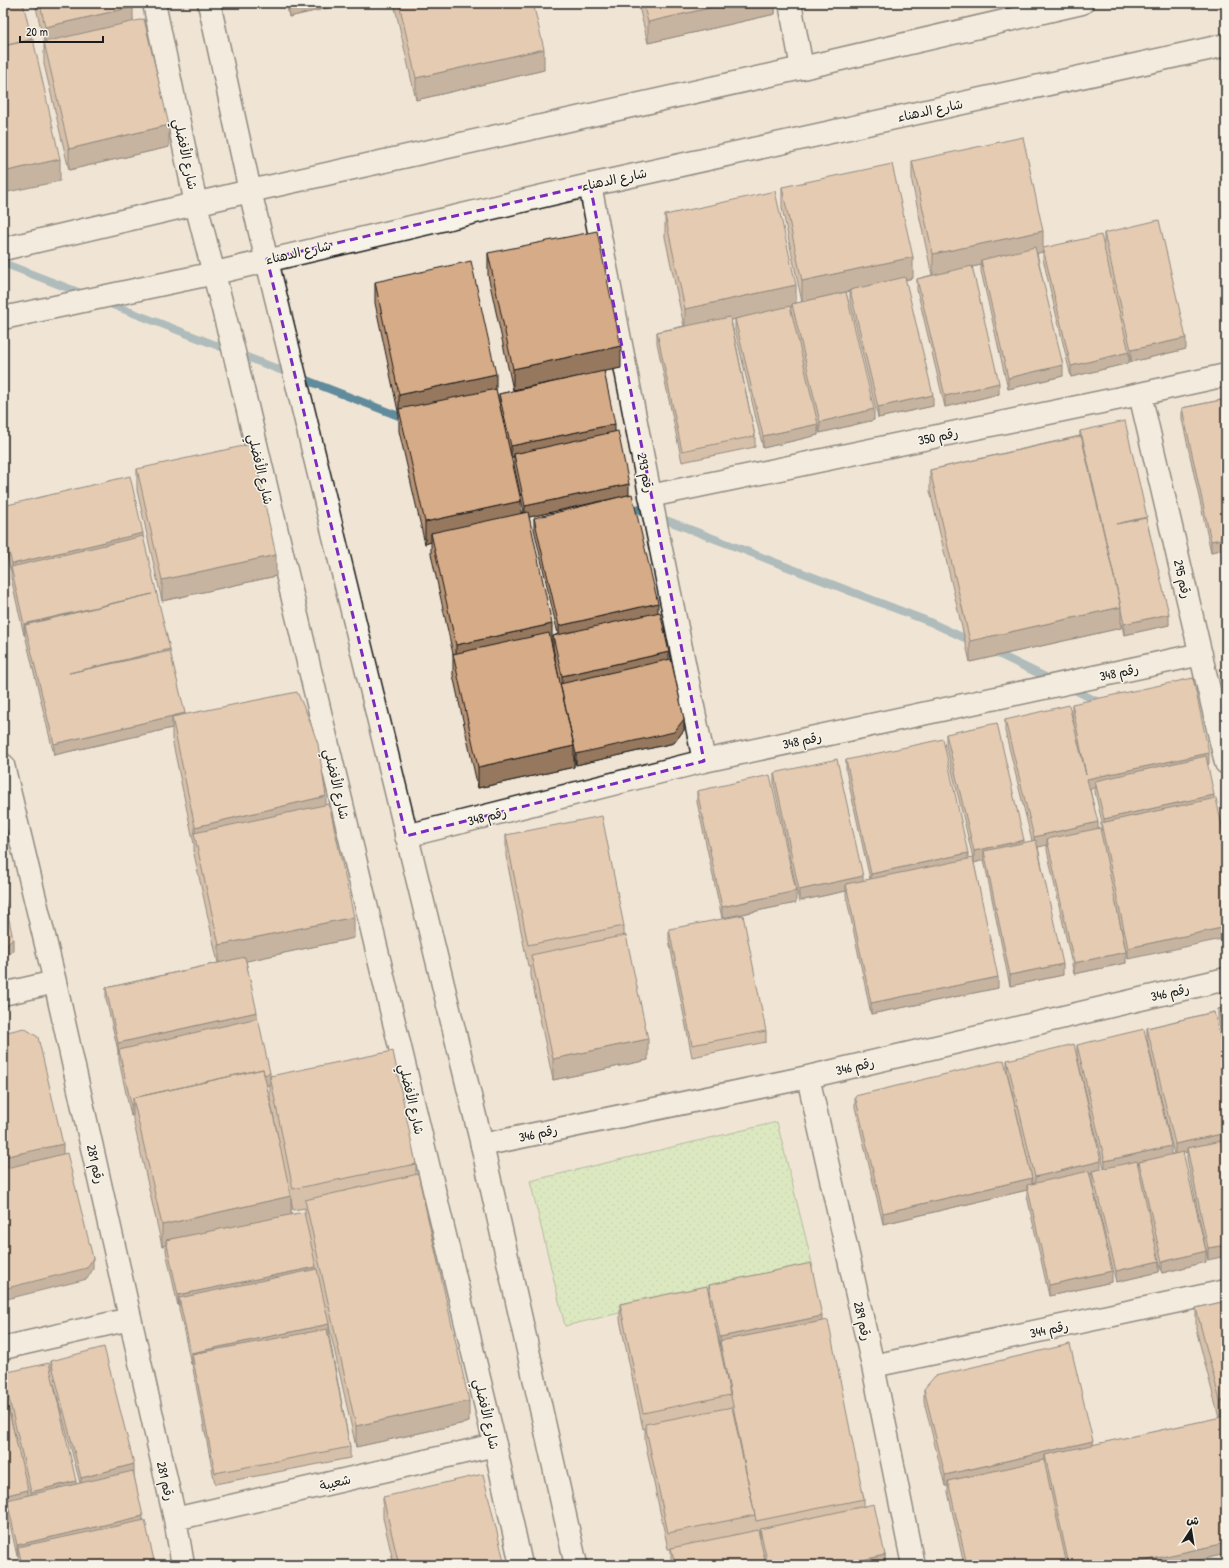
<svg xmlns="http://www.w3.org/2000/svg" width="1229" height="1568" font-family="'Patrick Hand','Playpen Sans Arabic',sans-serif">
<defs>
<pattern id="grass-dots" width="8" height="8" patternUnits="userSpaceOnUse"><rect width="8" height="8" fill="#c1eaa6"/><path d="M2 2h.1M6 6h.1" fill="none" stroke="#a5c88e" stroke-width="1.8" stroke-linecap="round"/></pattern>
</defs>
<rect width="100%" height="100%" fill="#f0e5d5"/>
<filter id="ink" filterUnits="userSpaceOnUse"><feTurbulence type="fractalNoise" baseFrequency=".025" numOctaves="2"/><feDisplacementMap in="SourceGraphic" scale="8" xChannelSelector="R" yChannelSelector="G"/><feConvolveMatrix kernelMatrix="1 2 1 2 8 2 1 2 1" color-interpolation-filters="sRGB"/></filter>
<g filter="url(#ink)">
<path fill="url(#grass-dots)" stroke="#6e8361" d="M777,1122L813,1267L565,1326L530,1181Z"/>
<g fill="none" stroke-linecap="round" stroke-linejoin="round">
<path stroke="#618b9c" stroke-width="8" d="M3,263L86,295
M105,302L409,420
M627,505L930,622L975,643
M992,651L1054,681
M1068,687L1103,704"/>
<defs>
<path id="minor" d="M790,3L802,68
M590,185L654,515L704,761
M1140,394L1226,763
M650,496L1140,394L1226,375
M3,765L55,982L175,1519L183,1565
M406,836L704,761L1201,654
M3,994L55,982
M808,1077L873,1366L913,1565
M482,1145L808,1077L1226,979
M3,1348L130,1319
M873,1366L1226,1291
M175,1519L495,1445"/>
<path id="tertiary" d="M154,3L196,204L234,352L495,1445L521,1565
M209,3L250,191L482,1145L576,1565
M3,249L250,191L802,68L1082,3
M3,318L215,273L590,185L1226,45"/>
</defs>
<use href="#minor" stroke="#1c1c1c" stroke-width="25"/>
<use href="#tertiary" stroke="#1c1c1c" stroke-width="25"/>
<use href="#minor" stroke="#f7f3e8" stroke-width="22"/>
<use href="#tertiary" stroke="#f7f3e8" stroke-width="22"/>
</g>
<path fill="#b89374" stroke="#1c1c1c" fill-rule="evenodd" d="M35,3H132L133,22L169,147L69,170L44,64V42Z
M286,3H349L289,17Z
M394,3H533L544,70L416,100Z
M638,3H775V14L648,43Z
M912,161L1043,248L1104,244V233L1186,349L1131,362L1129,353V363L1071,377L1043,259V252L1037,253L1063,376L1008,389L981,271V265L972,267L999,394L945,407L917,290V279L932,275L912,182Z
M782,187L913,278L905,280L933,406L878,418L850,301V291L846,292L874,420L820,433L818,425V435L763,448L735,330V319L731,320L755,436V447L682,462L657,343V332L684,326L665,237V215L796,303L802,302L782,208Z
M488,253L621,368L604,371L615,432L629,495L529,517L552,646L560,684L553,647V636L558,634L534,529V518L658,612L684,730L674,743L576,765L574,755V767L478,788L453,675V654L431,554V542L425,544L399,431V416L375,303V282L496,389L499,405V394L599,372L513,390L488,275ZM500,407L511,457H514V465L524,512L521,513Z
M1226,399V549L1211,552L1182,419V408Z
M1080,431L1147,521L1169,625L1124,635L1121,622V628L970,662L930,491V470L1080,436Z
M137,469L276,576L162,601L137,490Z
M3,506L143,539L185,715L326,805L354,938L246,961L257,1018L270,1076L416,1164V1175L469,1422L356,1447L329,1326V1335L350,1447V1458L215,1484L192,1364H191L179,1309V1306H178L166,1251V1245L162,1246L133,1119V1115L131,1116L119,1061V1055L106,999V988L218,963L194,854V844L172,739V728L54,755L25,635H24L11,578V572L3,539ZM266,1085H270V1098L280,1148ZM291,1199L293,1210L305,1208V1215L291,1214Z
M1072,704L1209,764H1208L1128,959L1115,900L1126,963L1074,974L1047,850V845L1038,847L1063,975L1010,986L984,860L974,863L998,988L871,1014L846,895V891L799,901L774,784V773L863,881L870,879L846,771V760L968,859L973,858L946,745V734L1024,843L1032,841L1005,731V720L1074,724L1072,715ZM1095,788V792L1102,822L1101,823V831L1098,828L1090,789Z
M697,791L796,903L722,918L697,802Z
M506,835L624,926V935L648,1060L553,1080L531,976V966H528L506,856Z
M669,929L766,1031V1042L692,1057L669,940Z
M1226,1008V1054L1218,1020V1009Z
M1214,1012L1208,1260L1187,1159V1152L1183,1153L1206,1262L1162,1273L1159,1261V1272L1116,1282L1092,1182V1174L1090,1175L1112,1282L1049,1296L1027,1196V1190L883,1224L855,1107V1096L1032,1183H1033L1007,1071V1060L1101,1169L1104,1168L1077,1056V1045L1171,1154H1174L1147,1039V1028Z
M709,1285L822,1321L864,1499V1506L885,1555V1565H671V1549H668L645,1441V1428L643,1429L620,1320V1304L709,1296ZM709,1296L720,1346V1348ZM759,1531H760V1539Z
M1226,1301V1554L1176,1565H964L948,1492V1486H945L924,1401V1389L1093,1445L1219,1418L1196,1329V1308Z
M51,1361L134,1476L143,1520L155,1565H20L18,1556H17L7,1511V1507L3,1508V1387L19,1454L3,1385V1373L51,1370ZM54,1384L80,1483L76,1484Z
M383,1497L505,1565H394L383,1518Z"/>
<path fill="#96785e" stroke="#1c1c1c" d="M289,3H349L289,17Z
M731,3H775V14L648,43V22Z
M133,7V28L45,49V27Z
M544,49V70L416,100V78Z
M169,125V147L69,170V149Z
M60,159V181L3,193V172Z
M1043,231V252L982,265L981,260V265L933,276V254Z
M913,257V278L851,291L850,290V291L802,302V281Z
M796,285V306L792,304V307L685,330V309Z
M1186,338V349L1131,362V350Z
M621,346V368L513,390V369Z
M1129,352V363L1071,377V366Z
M1063,365V376L1008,389V378Z
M496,374V395L399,410V395Z
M999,383V394L945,407V396Z
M933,395V406L878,418V407Z
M874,409V420L820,433V422Z
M615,424V435L514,454V457H511V446Z
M818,424V435L763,448V436Z
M629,484V495L525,518V506Z
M521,501V523L431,533V542L425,544V522Z
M143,533V544L12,570V564Z
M1226,538V549L1211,552V541Z
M276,555V576L162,601V580Z
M152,594L25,625V635H24V624Z
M658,603V614L559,637V626Z
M1121,607V628L970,662V641Z
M1169,614V625L1124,635V624Z
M552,624V646L456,667V645Z
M170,649V660L69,673Z
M669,652V664L562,687V676Z
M185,713V724L172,717V728L54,755V744Z
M684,719V730L674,743L576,765V754Z
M574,746V767L478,788V767Z
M1209,753V764L1096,788L1095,781V788L1087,790V779Z
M1214,795V807L1104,831V819Z
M326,796V817L195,837V827Z
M1098,822V833L1047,839V845L1034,848V837Z
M1024,840V851H984V860L974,863V851Z
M968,853V864L871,885V874Z
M863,876V887L846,884V891L799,901V890Z
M796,891V903L722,918V907Z
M354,917V938L219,967V945Z
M1226,927V938L1128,959V948Z
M13,939V950L5,958L3,959V948Z
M1126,952V963L1074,974V963Z
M1063,964V975L1010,986V975Z
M998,977V988L871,1014V1003Z
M257,1012V1024L119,1050L118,1055V1043Z
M648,1039V1060L553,1080V1059Z
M270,1073V1085L137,1114L135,1104Z
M131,1104H133V1115L131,1116Z
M1226,1133V1144L1187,1148V1152L1175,1155V1144Z
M63,1144V1155L3,1169V1157Z
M1171,1146V1157L1139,1162V1164L1105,1172V1161Z
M1101,1161V1172L1092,1171V1174L1035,1188V1177Z
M1032,1178V1189L1027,1185V1190L883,1224V1213Z
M291,1196V1217L166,1240V1245L162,1246V1225Z
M1226,1245V1256L1208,1260V1248Z
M1206,1251V1262L1162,1273V1262Z
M93,1258V1269L87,1279L3,1300V1289Z
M1159,1261V1272L1116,1282V1271Z
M316,1267V1278L179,1298V1306H178V1295Z
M1112,1271V1282L1049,1296V1285Z
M822,1316V1327L720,1344V1337Z
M329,1324V1335L192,1354V1364H191V1353Z
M1226,1400V1421L1220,1423V1401Z
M469,1401V1422L356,1447V1426Z
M1093,1441V1452L1045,1455V1463L949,1485L948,1481V1486H945V1475Z
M134,1464V1476L81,1489V1478Z
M76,1481V1492L31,1503V1492Z
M28,1490V1501L7,1500V1507L3,1508V1496Z
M143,1516V1527L18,1547V1556H17V1545Z
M1226,1543V1554L1176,1565H1125Z
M885,1555V1565H839Z"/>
<path fill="#d6ab87" stroke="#1c1c1c" d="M3,3H23L32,40L3,46Z
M40,3H132L133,7L45,27Z
M399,3H533L544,49L416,78Z
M643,3H731L648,22Z
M144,19L169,125L69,149L44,42Z
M33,39L60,159L3,172V46Z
M1023,137L1043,231L933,254L912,161Z
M892,164L913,257L802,281L782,187Z
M775,191L796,285L685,309L665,215Z
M1159,220L1186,338L1131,350L1104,233Z
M597,231L621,346L513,369L488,253Z
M1101,235L1129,352L1071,366L1043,248Z
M1035,247L1063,365L1008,378L981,260Z
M471,261L496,374L399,395L375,282Z
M972,266L999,383L945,396L917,279Z
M905,277L933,395L878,407L850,290Z
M846,292L874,409L820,422L792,304Z
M790,306L818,424L763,436L735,319Z
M730,317L755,436L682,451L657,332Z
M604,371L615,424L511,446L499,394Z
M496,389L521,501L425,522L399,409Z
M1226,399V538L1211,541L1182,408Z
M1125,421L1147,517L1116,524L1146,518L1169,614L1124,624L1121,610V607L1080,431Z
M618,431L629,484L525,506L514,454Z
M1082,436L1121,607L970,641L930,470Z
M252,444L276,555L162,580L137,469Z
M130,476L143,533L12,564L3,528V506Z
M632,494L658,603L559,626L534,518Z
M528,512L552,624L456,645L431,533Z
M143,536L170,649L69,673L170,651L185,713L54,744L25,625L152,594L24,624L11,567Z
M660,612L669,652L562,676L553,636Z
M549,633L574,746L478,767L453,654Z
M671,659L684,719L674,732L576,754L560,684Z
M1193,678L1209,753L1087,779L1098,822L1034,837L1005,720L1069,705L1086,775L1072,704Z
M297,692L308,716L318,744L326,796L195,827L172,717Z
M997,723L1024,840L974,851L946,734Z
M943,739L968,853L871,874L846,760Z
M1206,756L1214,795L1104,819L1095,781Z
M837,759L863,876L799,890L774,773Z
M770,775L796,891L722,907L697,791Z
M1216,798L1226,845V927L1128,948L1101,823Z
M329,804L354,917L219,945L194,833Z
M602,816L624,926L528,945L506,835Z
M1100,828L1126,952L1074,963L1047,839Z
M1036,840L1063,964L1010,975L984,851Z
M973,858L998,977L871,1003L846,884Z
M3,890L13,939L5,947L3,948Z
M743,915L766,1031L692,1045L669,929Z
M626,935L648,1039L553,1059L531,955Z
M245,957L257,1012L118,1043L106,988Z
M1226,1008V1043L1218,1009Z
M1214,1012L1226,1062V1133L1175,1144L1147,1028Z
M258,1018L270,1073L264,1075L263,1069L133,1098V1104H131L119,1050Z
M24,1028L38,1037L63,1144L3,1157V1033Z
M1144,1029L1171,1146L1105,1161L1077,1045Z
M1074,1044L1101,1161L1035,1177L1007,1060Z
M393,1051L416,1164L293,1189L270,1076Z
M1004,1060L1032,1178L883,1213L855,1096Z
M263,1069L291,1196L162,1225L133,1098Z
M1226,1140V1245L1208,1248L1187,1148Z
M1183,1152L1206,1251L1162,1262L1139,1162Z
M67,1153L93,1258L87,1268L3,1289V1169Z
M1137,1161L1159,1261L1116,1271L1092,1171Z
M1089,1171L1112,1271L1049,1285L1027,1185Z
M418,1174L469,1401L356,1426L305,1200Z
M304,1212L316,1267L178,1295L166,1240Z
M811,1263L822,1316L720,1337L709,1285Z
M317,1269L329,1324L191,1353L179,1298Z
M707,1286L730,1395L643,1413L620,1304Z
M1226,1301V1400L1220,1401L1196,1308Z
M828,1320L864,1499L756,1521L720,1341Z
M327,1329L350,1447L215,1473L192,1354Z
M1070,1344L1093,1441L945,1475L924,1389L935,1376Z
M104,1347L134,1464L81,1478L51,1361Z
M49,1363L76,1481L31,1492L3,1373Z
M3,1387L28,1490L3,1496Z
M732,1407L755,1515L668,1533L645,1424Z
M1226,1416V1543L1125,1565H1069L1045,1455Z
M1044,1460L1067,1565H967L948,1481Z
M133,1471L143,1516L17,1545L7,1500Z
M483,1474L505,1565H399L383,1497Z
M874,1504L885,1555L839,1565H768L760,1529Z
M145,1520L155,1565H22L18,1547Z
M758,1530L766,1565H675L671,1548Z"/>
</g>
<path d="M0 0H1229V1568H0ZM590,185L704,761L406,836L267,259Z" fill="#f0e5d5" fill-opacity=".55" fill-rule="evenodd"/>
<path fill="none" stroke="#7b2cbf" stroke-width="3" stroke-dasharray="8 5" stroke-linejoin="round" d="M590,185L704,761L406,836L267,259Z"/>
<g text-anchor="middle" stroke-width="3" stroke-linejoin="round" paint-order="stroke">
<g font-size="13" fill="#1c1c1c" stroke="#f7f3e8">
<text transform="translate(930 110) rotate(-12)" y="5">شارع الدهناء</text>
<text transform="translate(186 154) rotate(78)" y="5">شارع الأفضلي</text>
<text transform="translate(614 179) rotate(-12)" y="5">شارع الدهناء</text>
<text transform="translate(298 252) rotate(-13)" y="5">شارع الدهناء</text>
<text transform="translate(938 436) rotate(-12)" y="5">رقم 350</text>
<text transform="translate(261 469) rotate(77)" y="5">شارع الأفضلي</text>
<text transform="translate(646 473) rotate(79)" y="5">رقم 293</text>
<text transform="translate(1183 579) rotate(77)" y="5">رقم 295</text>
<text transform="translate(1119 672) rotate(-12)" y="5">رقم 348</text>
<text transform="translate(802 740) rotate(-12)" y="5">رقم 348</text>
<text transform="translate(337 784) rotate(77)" y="5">شارع الأفضلي</text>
<text transform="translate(487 816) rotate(-14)" y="5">رقم 348</text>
<text transform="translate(1170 992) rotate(-13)" y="5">رقم 346</text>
<text transform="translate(855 1066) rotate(-13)" y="5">رقم 346</text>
<text transform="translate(412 1099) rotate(77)" y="5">شارع الأفضلي</text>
<text transform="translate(538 1133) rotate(-12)" y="5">رقم 346</text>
<text transform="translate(96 1164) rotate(77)" y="5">رقم 281</text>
<text transform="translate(863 1321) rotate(77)" y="5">رقم 289</text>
<text transform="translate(1049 1329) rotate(-12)" y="5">رقم 344</text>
<text transform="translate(487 1414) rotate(77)" y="5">شارع الأفضلي</text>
<text transform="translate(166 1481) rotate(77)" y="5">رقم 281</text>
<text transform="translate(335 1482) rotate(-13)" y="5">شعيبة</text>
</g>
</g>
<rect width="1229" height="1568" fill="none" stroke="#f7f3e8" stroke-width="16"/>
<rect x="8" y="8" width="1213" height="1552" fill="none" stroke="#1c1c1c" stroke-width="1.5" filter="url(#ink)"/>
<g transform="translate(1191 1530) rotate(12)" stroke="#f7f3e8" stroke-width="3" paint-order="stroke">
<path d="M0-3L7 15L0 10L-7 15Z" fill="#1c1c1c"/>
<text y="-6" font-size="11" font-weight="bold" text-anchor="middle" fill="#1c1c1c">ش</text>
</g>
<path d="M20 36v6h83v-6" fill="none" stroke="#1c1c1c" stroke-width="2"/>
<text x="26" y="36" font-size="12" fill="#1c1c1c" stroke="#f7f3e8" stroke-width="3" paint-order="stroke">20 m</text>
</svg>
